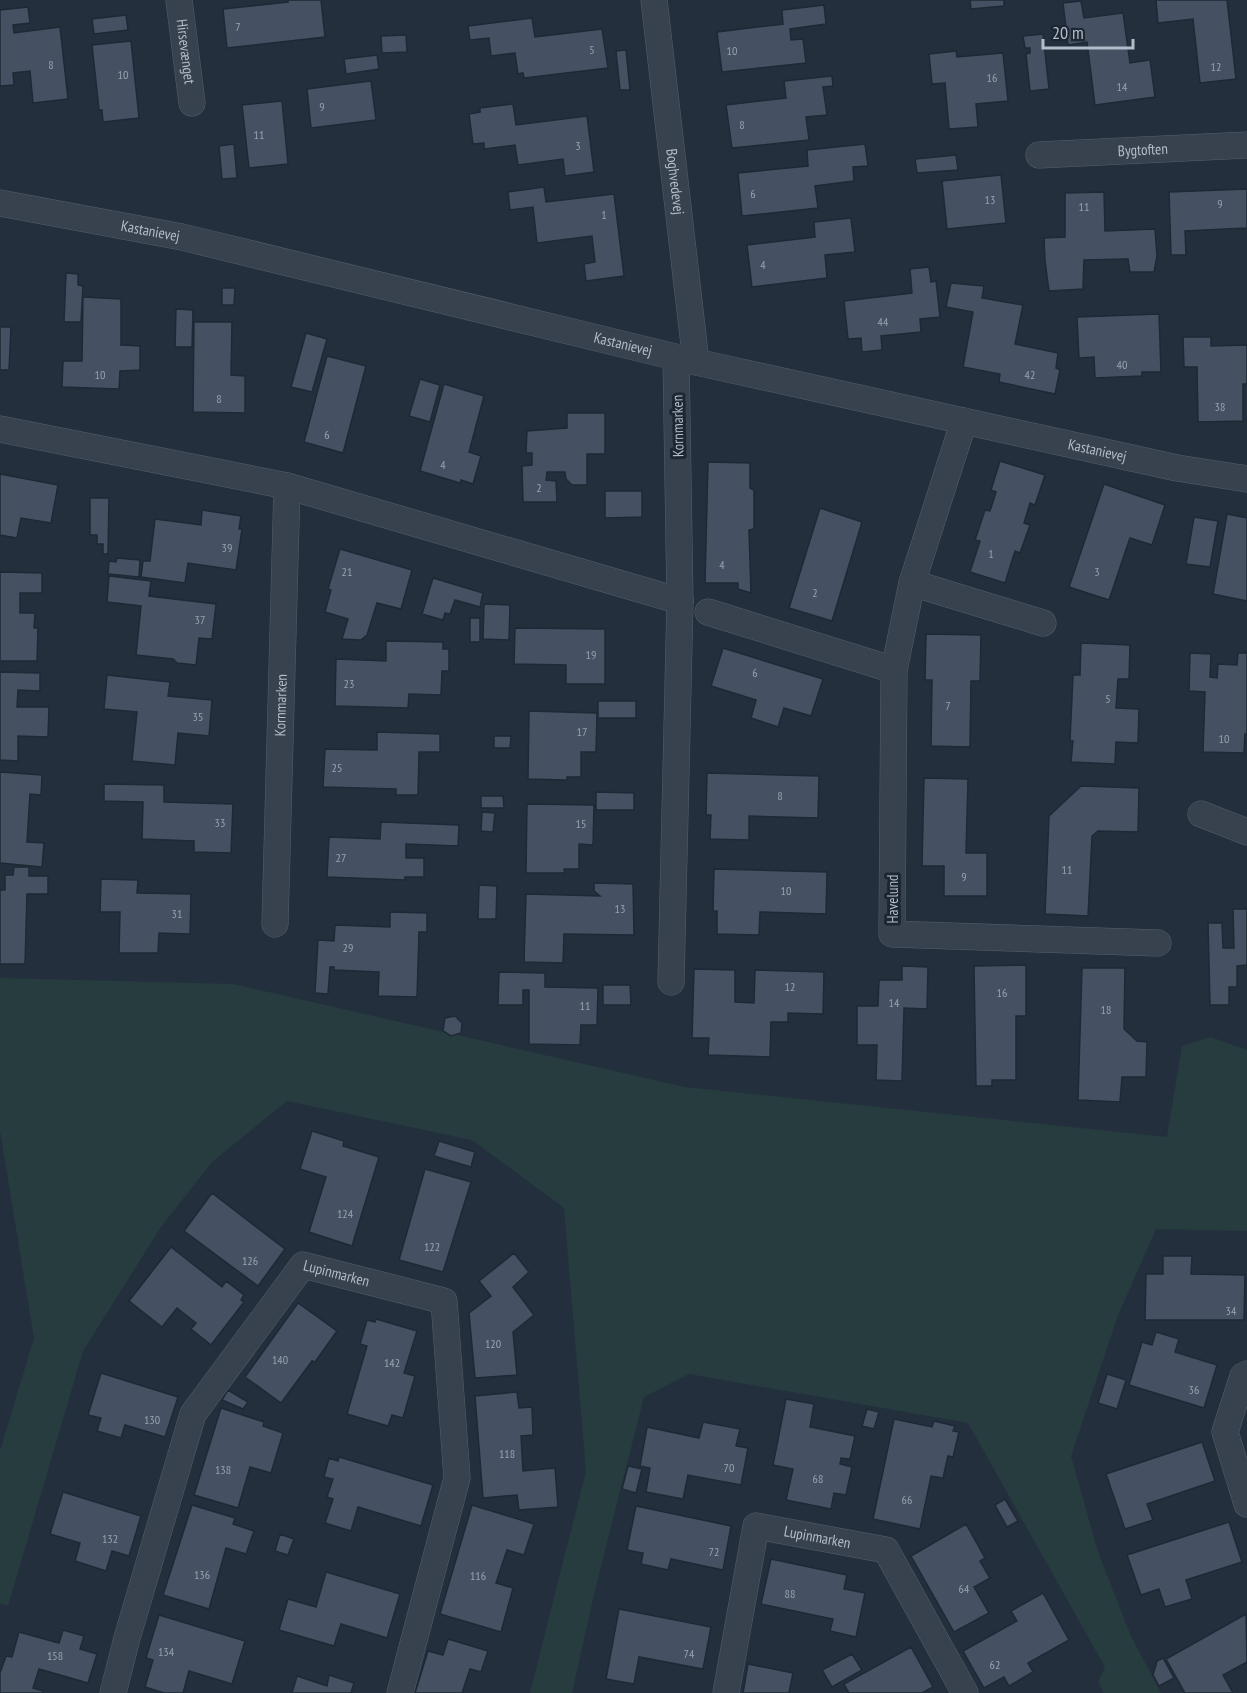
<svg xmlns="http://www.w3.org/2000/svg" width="1247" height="1693" font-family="'PT Sans Narrow',sans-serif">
<rect width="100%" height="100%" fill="#242f3e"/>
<path fill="#263c3f" d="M0,978L233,984L685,1087L1167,1137L1182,1046L1211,1037L1247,1050V1231L1156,1229L1117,1318L1071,1456L1098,1552L1131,1636L1161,1693H1104L1098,1682L1105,1667L968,1423L689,1374L644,1397L595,1590L572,1693H530L586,1471L564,1208L472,1140L287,1101L212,1162L161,1227L83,1351L8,1606L0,1603V1451L34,1338L0,1131Z"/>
<path fill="#455162" stroke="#1f2835" stroke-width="1.5" d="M288,0H321L325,37L227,48L223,9L288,2Z
M970,0H1004V6L971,9Z
M1156,0H1227L1236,79L1200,83L1193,19L1158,23Z
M1081,1L1084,18L1123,13L1130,63L1150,60L1155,97L1095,105L1087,42L1068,45L1063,3Z
M824,5L826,24L790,29L791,40L803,39L806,63L722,72L717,32L783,24L782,10Z
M28,7L30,23L13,25L14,33L60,27L68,99L33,103L30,71L13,73L14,85L0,86V10Z
M126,15L128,30L94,34L92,19Z
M532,18L535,37L602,29L608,68L524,78L523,73L518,74L515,53L491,56L489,38L470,40L468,26Z
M1043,34L1049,89L1030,91L1026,54L1030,53V48H1025L1023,36Z
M406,35L407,52L382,53L381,36Z
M131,41L139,118L103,122L102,110H99L92,45Z
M626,50L630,90H620L616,51Z
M956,51L957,57L1003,53L1008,101L976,104L978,127L949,129L945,83L932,84L929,54Z
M377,55L379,69L346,74L344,59Z
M832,76L833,86L823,87L827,115L806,117L809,140L732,148L726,105L786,98L784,81Z
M371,81L376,120L311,128L307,89Z
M282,101L288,164L249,168L242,105Z
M513,104L516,125L587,116L594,172L565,176L563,159L518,165L515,145L484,149V143L473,144L469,114L480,112V108Z
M234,144L237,178L222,179L219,146Z
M865,144L868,166L853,167L854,181L815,186L818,208L742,216L738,173L808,166L807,150Z
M956,155L958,170L917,173L915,159Z
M1001,175L1006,223L947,229L942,181Z
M544,187L546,202L614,194L624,276L586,281L584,264L595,262L592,236L537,243L533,207L510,210L508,192Z
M1247,189V228L1185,231L1186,255H1171L1169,192Z
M1104,192L1105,231L1155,229L1157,256L1154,272H1130L1128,259L1084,260L1083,289L1049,291L1045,261L1044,238L1065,237V193Z
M851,218L855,252L825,255L827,278L752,287L747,245L815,237L814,222Z
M929,267L931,282L936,281L940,317L920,319L921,332L881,336L882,350L862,352L861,338L848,339L844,301L912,293L910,269Z
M66,273L78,274V285L83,286L81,322H64Z
M951,283L984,286L982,298L1023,305L1015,344L1058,353L1056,368L1060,370L1055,394L999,382L1000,374L963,367L973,312L946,307Z
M222,288H235L234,305H222Z
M83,297L121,299V345L140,346V370L120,371L119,389L62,387L63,361H82Z
M176,309L193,310L192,347H175Z
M1159,314L1161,372H1142V376L1095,378L1094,357L1079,358L1077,317Z
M194,322H232L231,375L245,376V413L193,412Z
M0,327H11L9,370H0Z
M306,333L327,339L312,392L291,387Z
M1183,337H1211V346L1247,345V384H1243V421L1198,422L1197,367H1184Z
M327,356L366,366L343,453L304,442Z
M420,379L440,385L430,422L409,416Z
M444,384L484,396L469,452L481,456L473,484L461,480L460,483L420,471Z
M567,413H605V454H587V485H572L566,479L565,472H547L546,480L556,481L557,502H523L522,466L532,465V453H526L527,431L567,428Z
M1000,461L1045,475L1035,505L1030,503L1024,523L1030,525L1020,553L1015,551L1005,583L970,572L980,541L975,540L985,510L990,511L996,492L991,490Z
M708,462L750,463V488L754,490V529L749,530L751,593L738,589V583H705Z
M0,474L58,485L51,523L21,518L17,538L0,535Z
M1104,484L1165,505L1152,545L1130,538L1109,600L1069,587Z
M605,491H642V517L605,518Z
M90,498H109L108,554H103V544H97V535H90Z
M820,508L862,522L832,621L789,608Z
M202,510L241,516L239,529H242L236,570L188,563L185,583L141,577L143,561H150L155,519L201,525Z
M1227,514L1247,518V601L1213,594Z
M1194,517L1218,521L1210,567L1186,564Z
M340,549L412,570L401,609L377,603L367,635L361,640L342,639L348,619L325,612L331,590L328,589Z
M117,558L140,560L139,577L108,574L109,561L116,562Z
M0,572L42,573V593H20V613H35L34,628H38L37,661H0Z
M109,576L151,581L149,596L216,604L212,639L199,638L196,665L177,663L173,659L136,655L141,606L107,602Z
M433,578L483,593L480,607L455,600L450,614L445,613L443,620L422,614Z
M484,604L510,605L509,640L483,639Z
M470,618H480V642H470Z
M515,628L605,629V684H566V665L514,664Z
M926,634L981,635L980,681H971L970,747L931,746L932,680H925Z
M386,641L443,642V649H449V671H442L441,695L409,694L408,708L335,706L336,659L386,661Z
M1081,643L1130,645L1129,679H1118L1116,708L1139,709L1138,743L1116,742L1115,764L1071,762L1073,741H1070L1073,675H1080Z
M723,648L823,679L811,716L784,708L778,727L751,718L756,700L711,686Z
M1190,653L1211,654L1210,677L1217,678L1218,664L1237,665L1238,653H1247V734H1245L1244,753L1203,752L1205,692L1189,691Z
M0,672L40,673V691L18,690L17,707H49L48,737L18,736V761L0,760Z
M107,675L170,682L168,696L212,700L209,736L178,733L175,765L132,761L137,712L104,709Z
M598,701H636V718H598Z
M529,711L597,713L596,752H581V777H567V780L528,779Z
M377,732L440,734V752H419L418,795H396V789L323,787L325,749L377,750Z
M494,736H511L510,748H494Z
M0,772L42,775L41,795L30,794L27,842L44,843L42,867L0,863Z
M707,773L819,776L818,818L749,816V840L710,839L711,815H706Z
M924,778L968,779L966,853H987V896H944V866H922Z
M104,784L164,785V802L233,804L231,853L194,852V841L142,839L143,802L104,801Z
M1081,786L1139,788L1138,832L1098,831L1092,836L1088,916L1045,914L1049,816Z
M596,792L634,793V810H596Z
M481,796H503L504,808H481Z
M527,804L594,805L593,845L579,844V869H564L565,873H526Z
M482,812L495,813L493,832L481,831Z
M381,822L459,825L458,846L406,844V858H424V877H405V880L327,877L329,837L380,839Z
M14,867H29V876H48V894H27L25,964H0V890H5V875H13Z
M714,869L827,872L826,914L760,912L759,935L717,934V911H713Z
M101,879L138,880L137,893L191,894L190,934L159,933L158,953H119L120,912H100Z
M594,883L633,884L634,935L564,934L563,963L524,962L526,894L600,896L594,891Z
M479,885L497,886L496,919H478Z
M1233,909H1247V965L1237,966V987H1229V1005H1210L1208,923H1222L1223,948H1234Z
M390,912L427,913V932H419L417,997L378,996L379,972L334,970V967H330L328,994L315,993L318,940L334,941L335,925L390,927Z
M1026,965V1016H1016V1080H992V1086H976L974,966Z
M902,966L928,967L927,1009L904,1008L902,1081L876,1080L877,1045H857V1006H878L879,980H902Z
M1082,968H1125L1124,1029L1137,1041L1147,1042L1146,1077H1122L1120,1102L1078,1100Z
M694,969L735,970V1002L754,1003L755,970L824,972L823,1014L788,1013V1022H771L770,1057L708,1055L709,1038H692Z
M499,972L545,973V987L598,988L597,1025H581L580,1045L529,1044V990H523V1005H498Z
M603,985H630L631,1005H603Z
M455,1016L462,1023L461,1033L451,1036L443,1031L445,1018Z
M312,1131L344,1141L343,1146L379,1157L352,1246L309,1232L326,1177L300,1169Z
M439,1141L475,1152L471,1167L434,1156Z
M425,1169L471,1182L443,1272L399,1260Z
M212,1193L285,1249L258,1286L184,1231Z
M171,1247L222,1287L226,1281L244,1295L241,1300L244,1302L211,1345L191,1329L196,1323L177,1308L162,1327L129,1301Z
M514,1253L529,1272L513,1287L534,1315L513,1332L517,1375L475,1378L469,1313L491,1296L479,1281Z
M1163,1256H1192L1191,1274L1245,1275L1244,1320H1145L1146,1274H1163Z
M298,1303L337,1331L315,1362L312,1361L281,1403L245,1377Z
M376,1319L417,1331L404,1373L415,1376L403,1418L392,1415L388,1426L347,1414L367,1346L360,1344L367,1320L375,1322Z
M1156,1332L1179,1339L1175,1352L1217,1365L1204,1408L1129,1385L1142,1342L1152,1345Z
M101,1373L178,1397L165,1437L125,1425L121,1438L97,1431L101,1418L88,1415Z
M1107,1374L1126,1380L1117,1409L1098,1403Z
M228,1390L248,1402L243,1409L222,1400Z
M517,1392L519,1408L532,1407L533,1435L521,1436L523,1471L555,1468L558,1507L519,1510L517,1495L483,1498L475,1396Z
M786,1399L814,1404L810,1427L855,1436L850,1459L841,1458L840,1464L852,1467L846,1495L834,1493L831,1509L786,1500L793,1469L773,1465Z
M221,1408L264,1422L263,1426L283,1433L271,1473L250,1467L238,1508L194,1495Z
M867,1409L879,1412L874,1429L862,1426Z
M894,1419L932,1427L934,1421L955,1426L953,1431L959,1432L953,1457L948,1456L943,1478L931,1476L920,1529L873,1519Z
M703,1422L740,1429L736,1446L748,1448L741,1485L688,1475L683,1499L646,1492L650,1468L640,1466L647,1427L699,1438Z
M1202,1442L1215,1481L1147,1504L1153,1520L1125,1529L1106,1474Z
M339,1457L433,1485L421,1526L358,1507L351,1531L325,1523L333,1499L327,1497L333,1479L324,1477L329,1458L338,1461Z
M628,1466L642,1469L636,1493L622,1489Z
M63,1492L141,1516L129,1556L112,1551L106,1571L75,1561L80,1543L50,1534Z
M1005,1499L1018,1521L1007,1527L995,1505Z
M192,1505L235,1518L233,1524L254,1531L246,1554L226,1548L209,1609L163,1595Z
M472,1505L534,1524L524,1555L507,1550L496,1583L513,1588L501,1632L440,1614Z
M636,1506L731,1526L723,1570L671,1559L668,1570L641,1564L643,1553L627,1550Z
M1229,1522L1242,1562L1186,1580L1192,1599L1165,1607L1159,1589L1141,1595L1127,1555Z
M966,1524L985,1558L980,1561L990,1578L974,1587L989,1613L954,1632L911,1556Z
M280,1534L294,1539L288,1555L275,1551Z
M771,1559L847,1575L844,1589L865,1593L856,1637L830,1631L833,1619L761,1604Z
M326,1572L400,1594L387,1638L341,1624L334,1646L279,1630L288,1599L316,1607Z
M1043,1593L1069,1640L1028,1663L1033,1672L1009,1686L1004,1677L984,1688L963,1651L1017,1621L1011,1611Z
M619,1609L711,1627L703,1669L639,1657L634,1684L606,1679Z
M1246,1614L1247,1662L1223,1675L1233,1693H1185L1166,1659Z
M159,1615L245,1641L232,1684L189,1671L183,1693H164L145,1687L153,1660L146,1658Z
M63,1630L84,1636L80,1649L97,1654L88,1683L39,1669L33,1688L43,1691V1693H0V1673L6,1656L12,1657L19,1632L59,1643Z
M448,1639L488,1651L481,1672L470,1669L462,1693H415L428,1651L443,1655Z
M911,1647L933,1687L922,1693H849L844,1684Z
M852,1654L862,1670L832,1687L822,1670Z
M1163,1658L1174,1678L1159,1686L1153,1675L1157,1661Z
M748,1664L793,1673L789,1693H743Z
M329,1675L354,1683L351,1693H292L297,1676L327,1686Z"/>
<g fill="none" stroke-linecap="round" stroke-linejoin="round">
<defs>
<g id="minor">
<path id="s1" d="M179,0L192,103"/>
<path id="s2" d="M654,0L696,362"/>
<path id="s3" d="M1039,155L1247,145"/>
<path id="s4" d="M0,203L182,237L696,362L1177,468L1247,479"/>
<path d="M964,421L912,583L894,670L892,934L1158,943"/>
<path d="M0,429L287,486L680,601"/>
<path d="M912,583L1043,623"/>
<path d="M708,612L894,670"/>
<path d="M1201,814L1247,832"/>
<path id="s5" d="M275,924L287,486"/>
<path d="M671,982L680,601L676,358"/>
<path d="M1247,1374L1243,1376L1225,1432L1247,1504"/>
<path id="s6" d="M113,1693L127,1638L193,1414L303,1265L444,1301L457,1478L400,1693"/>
<path id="s7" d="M726,1693L756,1526L886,1550L965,1693"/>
</g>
</defs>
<use href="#minor" stroke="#565f6c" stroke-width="27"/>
<use href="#minor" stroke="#38414e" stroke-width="26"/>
</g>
<g text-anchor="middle" stroke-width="6" stroke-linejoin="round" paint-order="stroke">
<g font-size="12" fill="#98a1af">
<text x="238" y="31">7</text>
<text x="592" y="54">5</text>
<text x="732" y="55">10</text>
<text x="51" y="69">8</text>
<text x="1216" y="71">12</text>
<text x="123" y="79">10</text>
<text x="992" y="82">16</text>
<text x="1122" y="91">14</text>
<text x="322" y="111">9</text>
<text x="742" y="129">8</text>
<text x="259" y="139">11</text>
<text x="578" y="150">3</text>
<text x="753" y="198">6</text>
<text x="990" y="204">13</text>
<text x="1220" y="208">9</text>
<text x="1084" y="211">11</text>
<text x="604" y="219">1</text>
<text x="763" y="269">4</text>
<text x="883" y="326">44</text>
<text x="1122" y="369">40</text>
<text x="100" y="379">10</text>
<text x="1030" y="379">42</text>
<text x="219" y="403">8</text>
<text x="1220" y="411">38</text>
<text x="327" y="439">6</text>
<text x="443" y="469">4</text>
<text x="539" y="492">2</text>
<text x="227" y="552">39</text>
<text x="991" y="558">1</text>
<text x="722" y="569">4</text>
<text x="347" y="576">21</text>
<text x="1097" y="576">3</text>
<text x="815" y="597">2</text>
<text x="200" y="624">37</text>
<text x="591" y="659">19</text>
<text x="755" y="677">6</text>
<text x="349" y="688">23</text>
<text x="1108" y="703">5</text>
<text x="948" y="710">7</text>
<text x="198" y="721">35</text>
<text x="582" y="736">17</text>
<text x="1224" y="743">10</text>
<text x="337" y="772">25</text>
<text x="780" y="800">8</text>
<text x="220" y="827">33</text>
<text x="581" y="828">15</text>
<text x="341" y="862">27</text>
<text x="1067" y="874">11</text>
<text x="964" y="881">9</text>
<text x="786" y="895">10</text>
<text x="620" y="913">13</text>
<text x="177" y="918">31</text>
<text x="348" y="952">29</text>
<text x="790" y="991">12</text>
<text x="1002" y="997">16</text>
<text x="894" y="1007">14</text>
<text x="585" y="1010">11</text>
<text x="1106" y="1014">18</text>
<text x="345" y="1218">124</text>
<text x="432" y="1251">122</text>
<text x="250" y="1265">126</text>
<text x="1231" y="1315">34</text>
<text x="493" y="1348">120</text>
<text x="280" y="1364">140</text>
<text x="392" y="1367">142</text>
<text x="1194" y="1394">36</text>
<text x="152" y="1424">130</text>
<text x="507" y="1458">118</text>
<text x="729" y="1472">70</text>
<text x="223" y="1474">138</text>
<text x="818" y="1483">68</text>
<text x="907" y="1504">66</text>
<text x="110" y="1543">132</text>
<text x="714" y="1556">72</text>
<text x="202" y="1579">136</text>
<text x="478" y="1580">116</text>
<text x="964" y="1593">64</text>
<text x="790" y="1598">88</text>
<text x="166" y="1656">134</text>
<text x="689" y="1658">74</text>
<text x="55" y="1660">158</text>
<text x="995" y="1669">62</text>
</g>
<g font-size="15" fill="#b4bcc9" stroke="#1d2633">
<text dy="5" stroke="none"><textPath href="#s1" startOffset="52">Hirsevænget</textPath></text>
<text dy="5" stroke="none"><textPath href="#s3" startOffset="104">Bygtoften</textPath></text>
<text dy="5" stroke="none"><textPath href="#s2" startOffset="183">Boghvedevej</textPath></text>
<text dy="5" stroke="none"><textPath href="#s4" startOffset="153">Kastanievej</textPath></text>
<text dy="5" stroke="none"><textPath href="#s4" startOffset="639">Kastanievej</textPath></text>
<text transform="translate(678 426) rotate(-91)" y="5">Kornmarken</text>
<text dy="5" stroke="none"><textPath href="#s4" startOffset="1125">Kastanievej</textPath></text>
<text dy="5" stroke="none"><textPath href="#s5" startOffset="219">Kornmarken</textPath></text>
<text transform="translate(893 899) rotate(-90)" y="5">Havelund</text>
<text dy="5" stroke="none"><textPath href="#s6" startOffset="510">Lupinmarken</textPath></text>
<text dy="5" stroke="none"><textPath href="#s7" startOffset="232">Lupinmarken</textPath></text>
</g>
</g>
<path d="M1043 39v9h90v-9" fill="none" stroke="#b4bcc9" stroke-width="3"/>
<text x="1052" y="39" font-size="18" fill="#b4bcc9" stroke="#1d2633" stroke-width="4.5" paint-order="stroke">20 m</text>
</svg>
